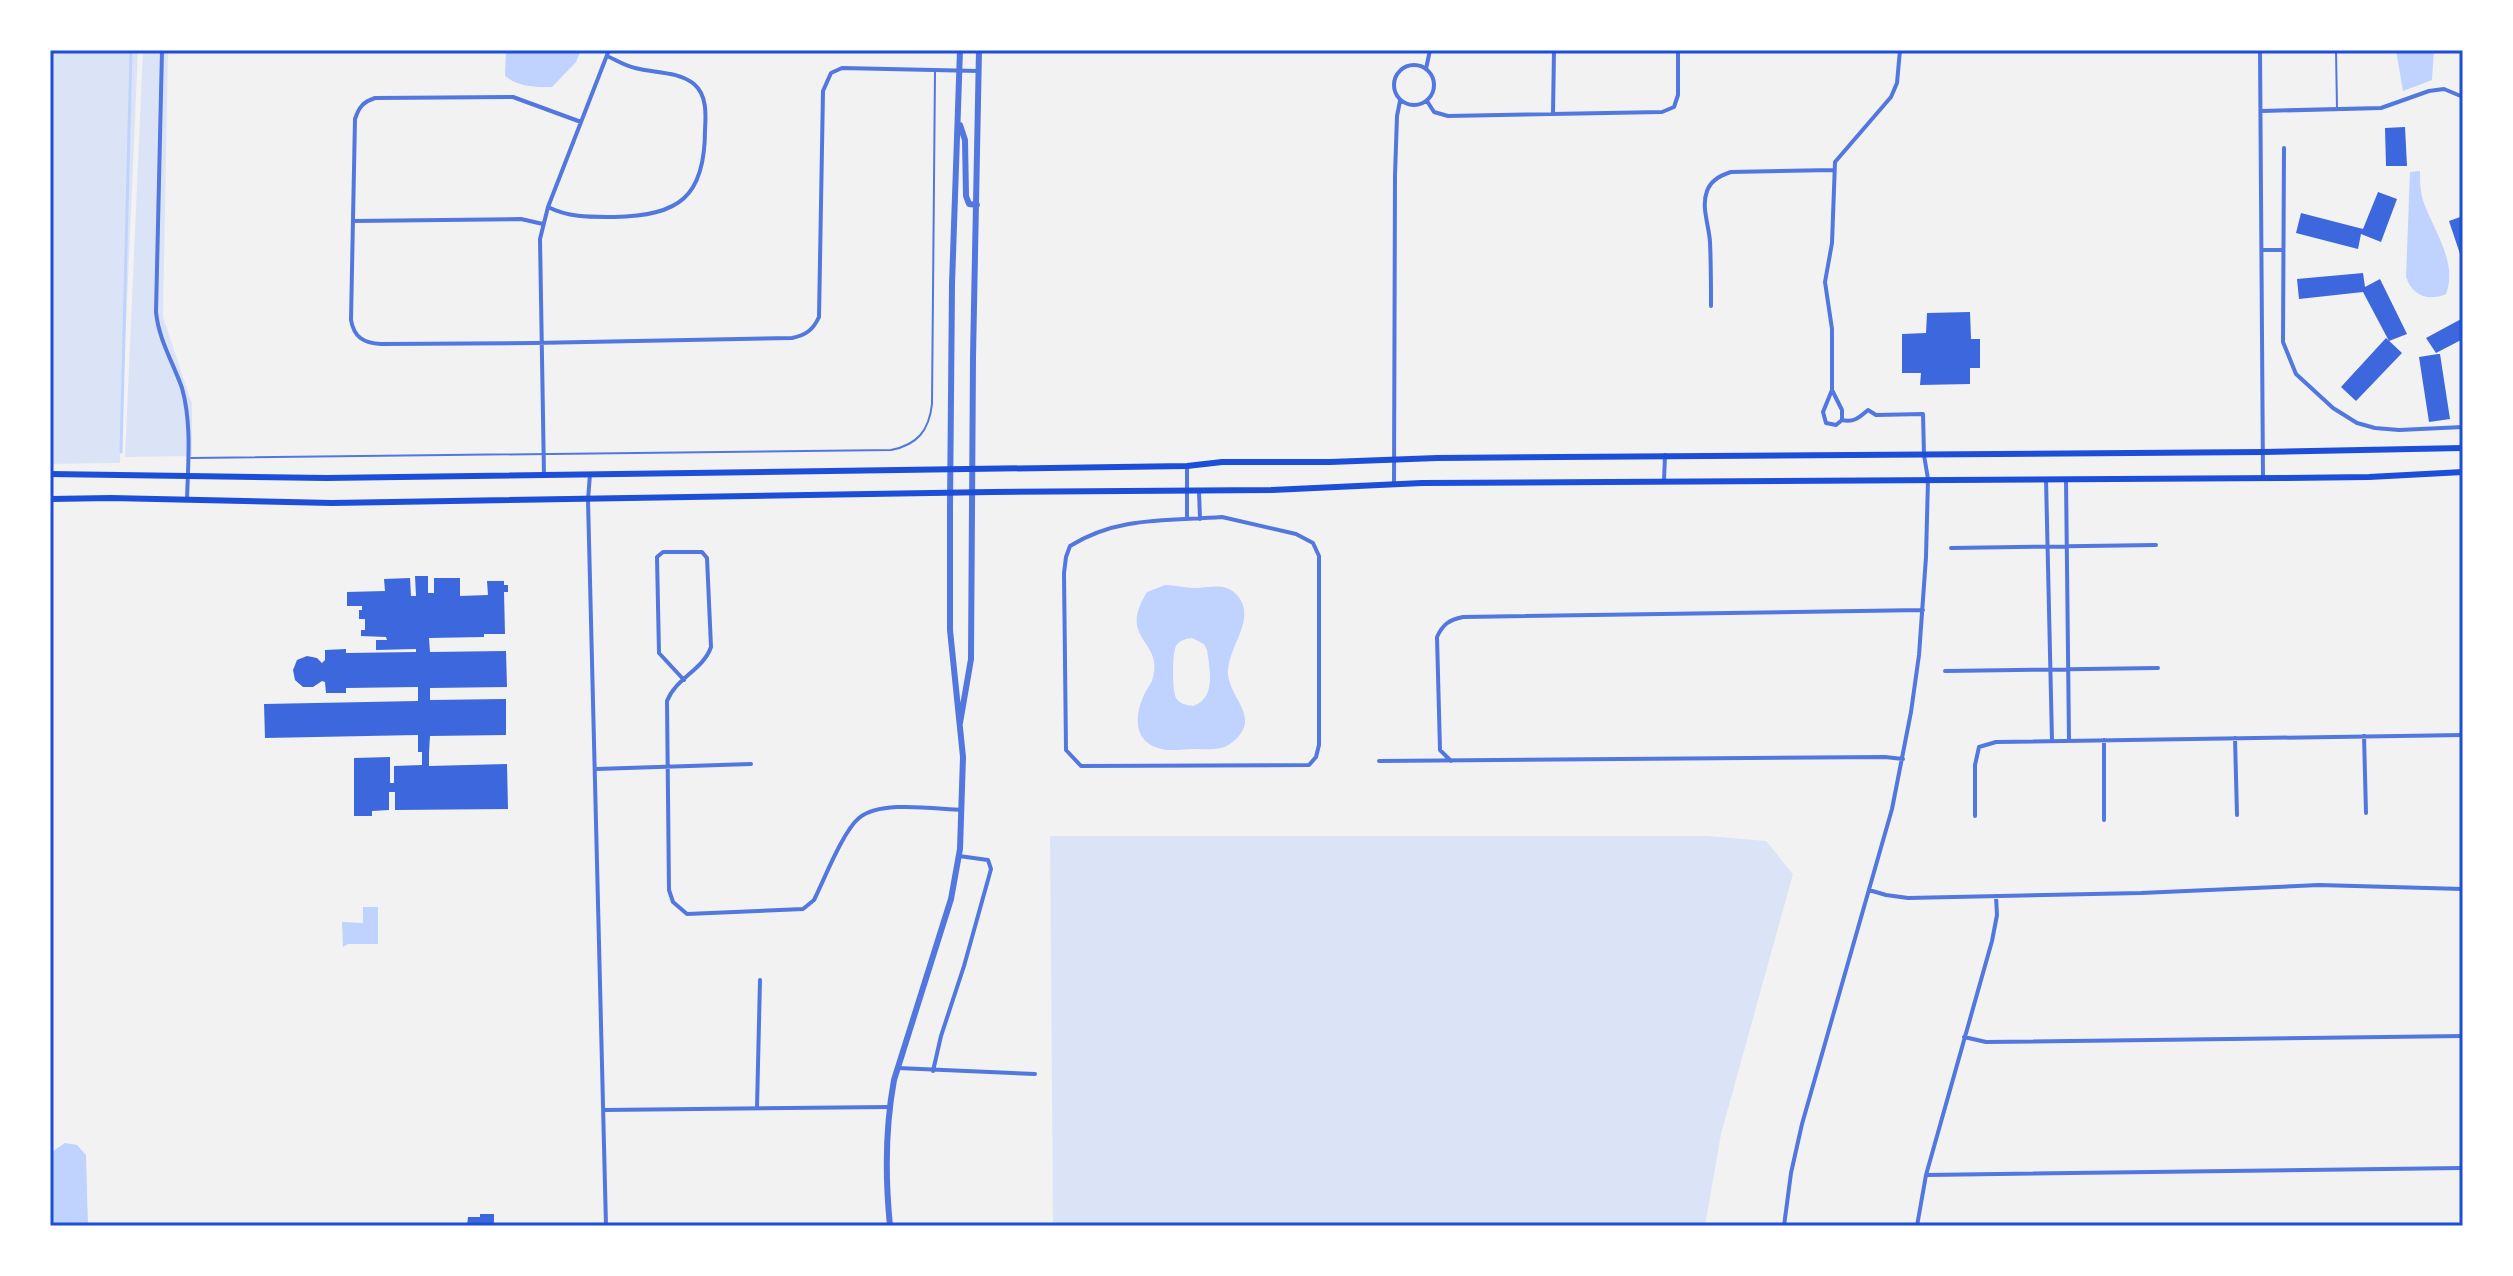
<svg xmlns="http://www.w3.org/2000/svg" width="2513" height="1276" font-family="'Golos Text',sans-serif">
<rect width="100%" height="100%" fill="#f2f2f2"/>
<path fill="#dbe4f7" d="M50,50H138L120,463L50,464Z
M143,50H168L163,317L192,404V456L125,457Z
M1050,836H1707L1766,841L1793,874L1721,1134L1705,1226H1053Z"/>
<path fill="#bfd3fe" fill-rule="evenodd" d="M506,50H581L576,62L552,87C534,87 519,87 505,76Z
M2396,50H2434L2432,80L2403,91Z
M2420,171C2420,181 2420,193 2424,203C2434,231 2458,263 2446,294C2428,302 2412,295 2406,277L2410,172Z
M1165,585C1175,585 1185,588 1195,588C1209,588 1224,582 1236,594C1259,618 1227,646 1228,674C1230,700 1264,719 1230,744C1220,751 1207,749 1195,749C1184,749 1169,752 1158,748C1132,740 1135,713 1145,693C1148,688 1152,682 1153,677C1163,640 1117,640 1147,592ZM1192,638L1204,644L1207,650C1210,669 1216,699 1193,706C1186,705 1180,704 1176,698C1172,691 1172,653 1176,646C1180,640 1185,639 1192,638Z
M363,907H378V944H348L343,947L342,922L363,923Z
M65,1143L77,1145L86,1155L88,1226H50V1153Z"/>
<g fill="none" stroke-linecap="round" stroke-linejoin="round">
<path stroke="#bfd3fe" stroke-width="3" d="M121,452L131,50"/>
</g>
<path fill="#3d67dc" d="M2405,127L2407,166H2386L2385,128Z
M2378,192L2397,199L2381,242L2361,234L2358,249L2296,233L2301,213L2363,229Z
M2463,216V260H2462L2449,221Z
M2363,273L2365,287L2380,279L2407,334L2389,341L2363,292L2299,299L2297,279Z
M1970,312L1971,339H1980V368H1970V384L1920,385L1921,373H1902V334L1926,333L1927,313Z
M2463,318V339L2436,353L2426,338Z
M2386,338L2402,353L2356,401L2341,387Z
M2438,354H2440L2450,419L2429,422L2419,357Z
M415,576H428V593H434V578H460V596L488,595L487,581H504V585H508V592H504L505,634H484V637L429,638L430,652L506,651L507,687L430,688V700L506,699V735L430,736L429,753V766L507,764L508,809L395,810V792H389V810L372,811V816H354V758L390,757V783H394V766L422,765V752H418V735L265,738L264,704L418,701V687L346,688V693H326L325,682L322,681L313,687H303L295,680L293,670L297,660L307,656L317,658L322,663L325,660V650L346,649V653L416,652V649L376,650V640H387L386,637L361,636V630H365V619H359V610H362V606H347V592L385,591L384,579L410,578L411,596H416Z
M480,1214H494V1226H467L468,1217H480Z"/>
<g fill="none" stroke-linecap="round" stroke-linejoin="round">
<path stroke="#5277de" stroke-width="2" d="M2336,50L2337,108
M191,458L891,450C917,445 929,431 932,404L935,71"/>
<path stroke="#5277de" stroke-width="4" d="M162,50L156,312C159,341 173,362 182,388C192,424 188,463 187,500
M2260,50L2263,478
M1394 85a20 20 0 1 1 40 0a20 20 0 1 1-40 0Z
M1426,69L1430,50
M1427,101L1434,112L1448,116L1662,112L1674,107L1678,95V50
M2261,111L2381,108L2429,91L2444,89L2463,97
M1553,114L1554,50
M581,122L513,97L375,98C363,102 359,107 355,119L351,320C354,337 363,343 381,344L534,343L792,338C806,335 813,330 819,317L823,91L831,73L842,68L979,71
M2284,148L2283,342L2296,374L2333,408L2357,423L2375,428L2399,430L2463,427
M548,207C570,218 591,217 614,217C679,216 705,197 705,130C706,114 707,95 694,84C678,71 654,73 635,68C625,66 616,60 607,56
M353,221L521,219L543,224
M2262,250H2283
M1711,306C1711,285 1711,263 1710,242C1709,225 1701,207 1707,191C1711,180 1721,175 1731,172L1834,170
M1832,390L1842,410V420L1836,425L1826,423L1823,412L1832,390V329L1825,282L1832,243L1835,162L1891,97L1897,83L1900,50
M1187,466V518
M590,474L588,500L606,1226
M544,475L540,239L548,207L609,50
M2046,479L2052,740
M2066,479L2069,740
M1664,481L1665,455
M1394,485L1395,175L1397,116L1400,101
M1199,491L1200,519
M1222,517L1296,534L1313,543L1319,556V745L1316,757L1309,765L1081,766L1066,750L1064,573L1066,557L1070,546C1118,516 1168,521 1222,517Z
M1951,548L2156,545
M1945,671L2158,668
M684,680L659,653L657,557L663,552H702L707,558L711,647C703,670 676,678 667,701L669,890L673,902L687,914L803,909L814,900C824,880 843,831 859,818C881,800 934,809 962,810
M2364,736L2366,813
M2235,738L2237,815
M1379,761L1885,757L1903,759
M1451,761L1440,750L1437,637C1443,624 1449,620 1463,617L1923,610
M596,769L751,764
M1975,816V765L1979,747L1996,742L2463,735
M2104,820V740
M1869,890L1886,895L1908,898L2141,893L2319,885L2463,889
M1964,1037L1986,1042L2463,1036
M898,1068L1035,1074
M933,1071L941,1036L964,966L991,869L988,860L959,856
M757,1108L760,980
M604,1110L889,1107
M1926,1175L2463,1168
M1784,1226L1791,1173L1802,1124L1892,809L1911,712L1919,655L1926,557L1928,479L1924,455L1923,414L1876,415L1868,410C1860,417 1854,423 1842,420
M1917,1226L1926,1175L1992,941L1997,915L1996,896"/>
<path stroke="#5277de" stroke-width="6" d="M960,125L965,140L966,196L969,204L977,205
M960,723L971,659L973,357L979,50
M890,1226C885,1176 885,1129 894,1080L951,899L960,849L963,757L950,630V508L952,284L960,50"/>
<path stroke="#1d4ed8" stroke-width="6" d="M50,474L326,478L1187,466L1222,462H1330L1437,458L2263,452L2463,448
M50,499L111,498L332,503L992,492L1272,490L1422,483L2280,478L2369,477L2463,472"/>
</g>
<rect width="2513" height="1276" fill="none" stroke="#ffffff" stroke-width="104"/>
<rect x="52" y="52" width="2409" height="1172" fill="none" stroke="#1d4ed8" stroke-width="3"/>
</svg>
